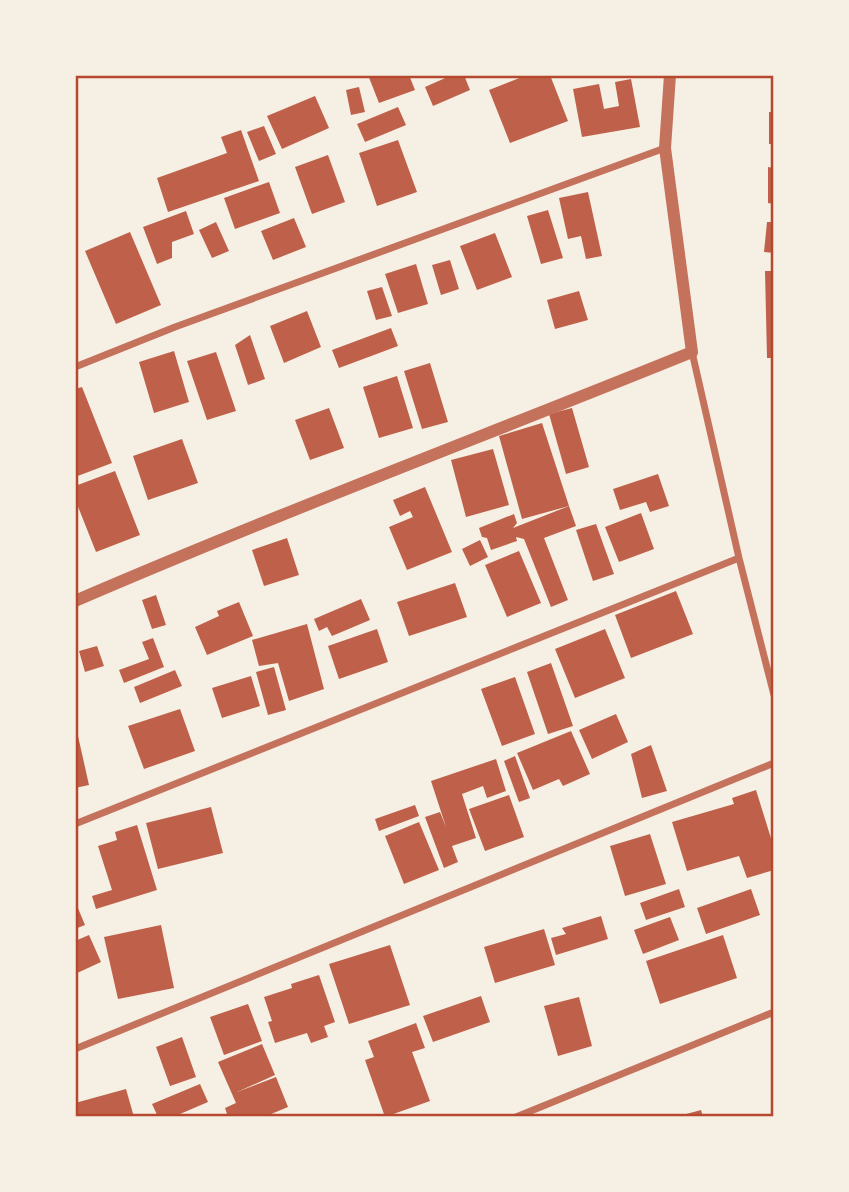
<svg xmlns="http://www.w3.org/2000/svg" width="849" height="1192" font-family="'Public Sans',sans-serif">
<rect width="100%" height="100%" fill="#f6efe4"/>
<path fill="#bf614a" d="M368,75H409L415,90L379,103Z
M452,75H464L470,90L433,106L425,87Z
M527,75H550L568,121L510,143L489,90Z
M631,79L640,127L582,137L573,89L599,84L604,109L619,106L615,82Z
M359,87L365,112L351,115L346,90Z
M315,96L329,128L282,149L267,116Z
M398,107L406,125L365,142L357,124Z
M769,112H774V144H769Z
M264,126L276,154L259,161L247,132Z
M241,130L259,181L168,212L157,178L227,153L221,137Z
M398,140L417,192L377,206L359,153Z
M328,155L345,202L312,214L295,167Z
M768,167L774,168V204L768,203Z
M269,182L280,213L235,229L224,198Z
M588,192L602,256L586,259L581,236L568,239L559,198Z
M548,210L563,258L541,264L527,216Z
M186,211L194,234L172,242V258L157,264L143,227Z
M294,218L306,247L273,260L261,231Z
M216,222L229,251L212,258L199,230Z
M767,222H774V253L764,252Z
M130,232L161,305L116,324L85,251Z
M495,233L512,277L477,290L460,246Z
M450,260L459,289L441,295L432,265Z
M416,264L428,304L398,313L385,274Z
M765,271H774V358H767Z
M382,287L392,316L376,320L367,291Z
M579,291L588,320L555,329L547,300Z
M307,311L321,347L284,363L270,326Z
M391,328L398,346L339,368L332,350Z
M250,335L265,379L248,385L235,345Z
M174,351L189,402L154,413L139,362Z
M216,352L236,411L207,420L187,361Z
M430,363L448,422L422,429L404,371Z
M397,376L413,428L379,438L363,387Z
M82,387L112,463L75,477V389Z
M329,408L344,448L310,460L295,420Z
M572,408L589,467L566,474L549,414Z
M542,423L569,506L522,519L499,436Z
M182,439L198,483L148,500L133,456Z
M493,449L509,505L466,517L451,460Z
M115,471L140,535L96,552L75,499V486Z
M658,474L669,506L650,512L646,502L620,510L613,489Z
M425,487L452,552L407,570L389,527L413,517L410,511L400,516L393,500Z
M569,506L576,526L544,538L568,600L551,607L524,539L516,537L517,541L491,550L487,538L482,537L479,528L514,514L517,523L513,528Z
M641,513L654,549L619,562L605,527Z
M596,524L614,574L593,581L576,530Z
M287,538L299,575L264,586L252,550Z
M480,540L488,557L470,566L462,549Z
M519,551L541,603L507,617L485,565Z
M455,583L467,617L409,636L397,602Z
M676,591L693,634L631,658L615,615Z
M156,595L166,625L152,629L142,600Z
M361,599L370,620L332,636L327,627L319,631L314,619Z
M239,602L253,636L207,655L195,627L219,616L217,611Z
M307,624L324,689L289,701L278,663L259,666L252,640Z
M377,629L388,662L339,679L328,646Z
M605,629L625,678L575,698L555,649Z
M153,638L164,667L124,683L119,670L149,659L142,642Z
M97,646L104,666L85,672L79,651Z
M551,663L573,726L548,734L527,672Z
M274,667L286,710L268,715L256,672Z
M175,670L182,686L140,703L134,687Z
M251,676L260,706L222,718L212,688Z
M515,677L535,734L502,746L481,689Z
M180,709L195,751L144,769L128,726Z
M616,714L628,742L592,759L579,730Z
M571,731L590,774L563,786L559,779L533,790L517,753Z
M78,736L89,785L75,788V737Z
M651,745L667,791L642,798L631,754Z
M515,756L530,798L519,802L504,761Z
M496,759L506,791L487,798L483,786L462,794L476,838L452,846L458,862L444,868L425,817L440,812L446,827L431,781Z
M756,790L774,848V870L747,878L739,856L687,871L672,822L734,804L732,798Z
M509,795L524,837L485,851L469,809Z
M415,805L419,816L379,831L375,819Z
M211,807L223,853L158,869L146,823Z
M419,822L439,870L404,884L385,836Z
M137,825L157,890L96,909L92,896L112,890L98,846L117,840L115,832Z
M650,834L666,884L625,896L610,846Z
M679,889L685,907L646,920L640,903Z
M751,889L760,915L706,934L697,908Z
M75,901L85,925L75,929Z
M601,916L608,939L556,955L551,938L566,934L562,928Z
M670,917L679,940L643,954L634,930Z
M161,925L174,988L118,999L104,937Z
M544,929L555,965L495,983L484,947Z
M89,935L101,962L75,974V941Z
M723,935L737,978L660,1004L646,961Z
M390,945L410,1005L349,1024L329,964Z
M319,975L335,1022L324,1026L328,1037L311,1043L307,1033L275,1043L268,1022L272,1021L264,997L292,988L291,984Z
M481,996L490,1022L433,1042L423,1016Z
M579,997L592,1046L558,1056L544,1006Z
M248,1004L262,1041L224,1055L210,1017Z
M416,1023L425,1048L412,1052L430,1101L385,1117L365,1060L374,1057L368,1041Z
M182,1037L196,1077L170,1086L156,1047Z
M262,1044L275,1075L237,1092L276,1077L288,1107L264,1117H228L225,1108L236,1103L218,1062Z
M200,1084L208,1102L173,1117H158L152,1104Z
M126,1089L134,1117H75V1103Z
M701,1110L703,1117H679V1116Z"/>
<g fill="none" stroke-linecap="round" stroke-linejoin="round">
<path stroke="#c5725c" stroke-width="7" d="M692,352L739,558L774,695
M75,367L175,327L665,148
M75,824L739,558
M75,1049L774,763
M516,1117L774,1012"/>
<path stroke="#c5725c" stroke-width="12" d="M75,601C279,513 487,435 692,352L665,148L670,75"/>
</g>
<rect width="849" height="1192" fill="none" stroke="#f6efe4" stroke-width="154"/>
<rect x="77" y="77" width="695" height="1038" fill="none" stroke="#b5482f" stroke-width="2.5"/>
</svg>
